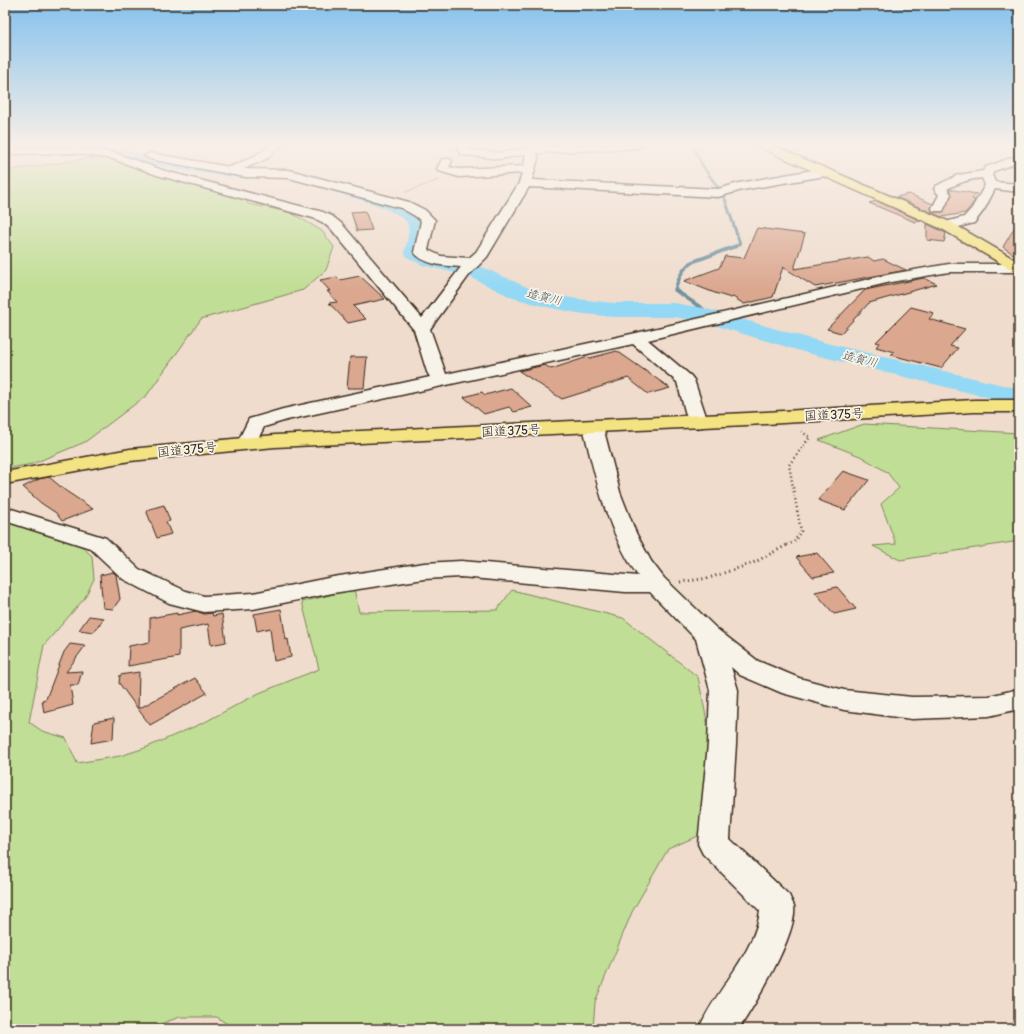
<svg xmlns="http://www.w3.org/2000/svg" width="1024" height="1034" font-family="Pangolin,'Klee One',sans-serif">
<rect width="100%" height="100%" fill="#efdccd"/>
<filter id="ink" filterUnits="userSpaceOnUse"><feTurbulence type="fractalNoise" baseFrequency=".025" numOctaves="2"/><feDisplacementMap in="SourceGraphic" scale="8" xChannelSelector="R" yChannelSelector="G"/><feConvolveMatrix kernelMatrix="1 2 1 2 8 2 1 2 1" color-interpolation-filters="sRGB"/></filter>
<g filter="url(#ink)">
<path fill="#c0de95" stroke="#7e845a" d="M117,156L128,161L245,196L248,204L289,212L302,219L322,231L334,247L326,270L303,290L201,319L147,395L85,442L32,464L5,469V171L85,159Z
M864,424L1019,433V541L900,560L873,546L896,544L881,504L899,488L887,472L860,456L819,440Z
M5,521L79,544L92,556L94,579L84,599L44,645L29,722L42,731L66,738L77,763L120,756L145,748L205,722L259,693L319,669L302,602L354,589L359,612L497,610L512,590L623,618L698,677L707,721L713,761L702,834L668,849L632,912L595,1002L593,1029H234L217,1017H180L146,1029H5Z"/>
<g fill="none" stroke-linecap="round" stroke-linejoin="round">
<path stroke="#70929f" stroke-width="3" d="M693,145L702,165L724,196L740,244L735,247
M91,147L92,145"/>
<path stroke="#70929f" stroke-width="3.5" d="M703,315V309L675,290C679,278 681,270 692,262L736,246"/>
<path fill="#93d8f5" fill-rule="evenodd" d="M81,145H100L182,161L246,169L252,170L254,174L252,178L246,179L182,171L88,151Z
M336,182L406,204L418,212L426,224L427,231L424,251L435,256L482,267L529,288L549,294L577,299L613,303H674L703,308L822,342L1011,387H1019V403H1011L807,353L700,321L674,317H613L577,313L547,307L513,298L468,276L422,265L407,257L404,253C406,245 410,234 408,225C404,210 346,196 330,191L327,187L330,183Z"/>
</g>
<path fill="#dba78f" stroke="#3b2a1e" d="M949,189L977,194L972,199L975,200L971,206L965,213L942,217L896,197L909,194L933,204L931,208L932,212H943L952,195Z
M877,201L921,221L915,222L869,203Z
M365,211L372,230L357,231L351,212Z
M1019,220V258L1003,247Z
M927,224L946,233L944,242L927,240Z
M757,228L805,234L794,269L868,257L874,261L883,259L906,270L815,287L783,267L773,297L744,304L733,297L731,298L715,293L684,281L719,268L725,256L744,258Z
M360,276L385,299L353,306L366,319L348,323L329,303L337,302L327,291H330L320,280L337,277L340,280Z
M924,278L937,284L869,303L841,333L827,329L865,290Z
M911,307L934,313L929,319L965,329L950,346L958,348L941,368L891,355L894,352L876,347L879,343L876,342Z
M617,351L670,388L648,394L628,378L562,399L519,371L545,365L551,369L588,357L590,358Z
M350,357H367L364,388H347Z
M511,388L532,407L514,412L509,407L484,414L464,397L482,392L485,395Z
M843,471L869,480L845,510L818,500Z
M49,477L66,491L93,509L62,521L56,513L41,503L23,487L39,479Z
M164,505L170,521L166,522L171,534L157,538L146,510Z
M817,553L834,573L813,577L796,557Z
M113,572L116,575L120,599L113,609L103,608L100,575Z
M837,587L856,609L834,614L815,592Z
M281,609L286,640L288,639L291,657L274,661L270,628L257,631L254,614Z
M196,611L204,614L212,613L213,616L222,614L226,642L211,645L208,624L179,630V657L128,666L129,646L150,642V618L177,613V615Z
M89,616L104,618L94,632L79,630Z
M70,644L85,646L66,672L82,671L78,685H70L73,705L44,713L42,700L46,699L64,652Z
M139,672L138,709L119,683L120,675Z
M195,678L207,693L150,725L138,709Z
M114,718L113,739L91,743L94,722Z"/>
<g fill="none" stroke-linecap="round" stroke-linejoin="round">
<defs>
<path id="minor" d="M271,145H282L266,159L244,169L289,170L409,202L425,210L435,220L428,250L441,256L469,258L476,252L519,183L522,173L459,177L439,171L437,169L442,159H450L452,161L449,167L459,169L524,166L526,154L500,159L465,155L461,154L457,149L459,145H469L468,149L500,153L527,148L531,145H544V146L643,145L638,148L537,153L538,158L532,180L718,189L739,183L825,168L829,170L831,172L829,174L825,176L742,190L718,197L529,187L487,257L470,274L430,329L446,374L636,333L891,274L949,264H1019V272H949L891,282L648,340L691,376L694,380L708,422L705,426L698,428L691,426L688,422L677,382L633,344L287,420L264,427L254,447L247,449L240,447L237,443L249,419L283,409L430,377L427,372L414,330L332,230L322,222L313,218L157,175L113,159L73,153L5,154V148L73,147L115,153L165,171L323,212L332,216L342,224L422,318L461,267C447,266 423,265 414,252L421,221L415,216L401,208L289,178L245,177L150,159L144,156L150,153L230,167L253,157Z
M1019,155V162L994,171L992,175L995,182L1019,184V192L995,189L984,210L974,223L947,230L942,229L940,226L942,223L964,217L972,208L985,185L982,178C969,179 958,183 947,189L951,194L943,211H933L932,208L939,195L934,189L936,186L958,175L983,171L986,167Z
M593,421L600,423L603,427L620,492L636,533L651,561L664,578L717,629L758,661L799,678L844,690L912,697L989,696L1019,689V709L989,716L912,719L844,710L782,693L740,675L731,667L738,690L736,744L730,839L789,895C790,898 793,903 794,906C798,934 755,1004 739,1029H699C715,990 755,954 760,911L703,854L698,844L708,744L710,690L696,639L650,592H625L461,577L424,579L333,593L253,609L204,612L169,603L123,579L90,548L5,521V507L106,538L139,569L186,591L204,596L253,593L333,577L424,563L461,561L638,576C607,531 596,480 583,427L586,423Z"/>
<path id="major" d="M758,145H772L952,223L1019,262V272L1014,271L942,229L759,147Z"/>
<path id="highway" d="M974,400H1019V412H974L747,425L275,447L130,461L5,484V472L130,449L275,435L747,413Z"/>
</defs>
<use href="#minor" stroke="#3b2a1e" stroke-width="3"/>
<use href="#major" stroke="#3b2a1e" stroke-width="3"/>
<use href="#highway" stroke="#3b2a1e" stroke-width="3"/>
<path stroke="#3b2a1e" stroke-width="1.5" stroke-dasharray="0.5 1.5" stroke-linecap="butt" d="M406,192L439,180"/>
<path stroke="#3b2a1e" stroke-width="2.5" stroke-dasharray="1 3" stroke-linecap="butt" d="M787,545L794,542L801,531L789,465L810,437L800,431"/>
<path stroke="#3b2a1e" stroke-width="3" stroke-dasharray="1 3.5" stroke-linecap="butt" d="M680,582L709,578L753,563L789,544"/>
<use href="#minor" fill="#f7f3e8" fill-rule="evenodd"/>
<use href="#major" fill="#f4e382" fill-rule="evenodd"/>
<use href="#highway" fill="#f4e382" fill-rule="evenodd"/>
</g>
</g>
<linearGradient id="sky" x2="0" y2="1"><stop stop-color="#86c2ed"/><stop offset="0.5" stop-color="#f8efe8"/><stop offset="1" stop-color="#f8efe8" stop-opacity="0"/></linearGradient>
<rect width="1024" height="290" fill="url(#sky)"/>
<g text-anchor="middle" stroke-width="3.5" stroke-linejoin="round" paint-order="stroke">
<g font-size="12" font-style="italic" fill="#515654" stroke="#f7f3e8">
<text transform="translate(544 297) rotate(13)" y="4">造賀川</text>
<text transform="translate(860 359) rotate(14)" y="4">造賀川</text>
</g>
<g font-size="13" fill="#3b2a1e" stroke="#f7f3e8">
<text transform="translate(834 414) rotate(-3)" y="5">国道375号</text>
<text transform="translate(511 430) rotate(-3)" y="5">国道375号</text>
<text transform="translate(187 449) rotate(-6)" y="5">国道375号</text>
</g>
</g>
<rect width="1024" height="1034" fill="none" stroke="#f7f3e8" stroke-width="20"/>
<rect x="10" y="10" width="1004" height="1014" fill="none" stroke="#3b2a1e" stroke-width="1.5" filter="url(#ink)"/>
</svg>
